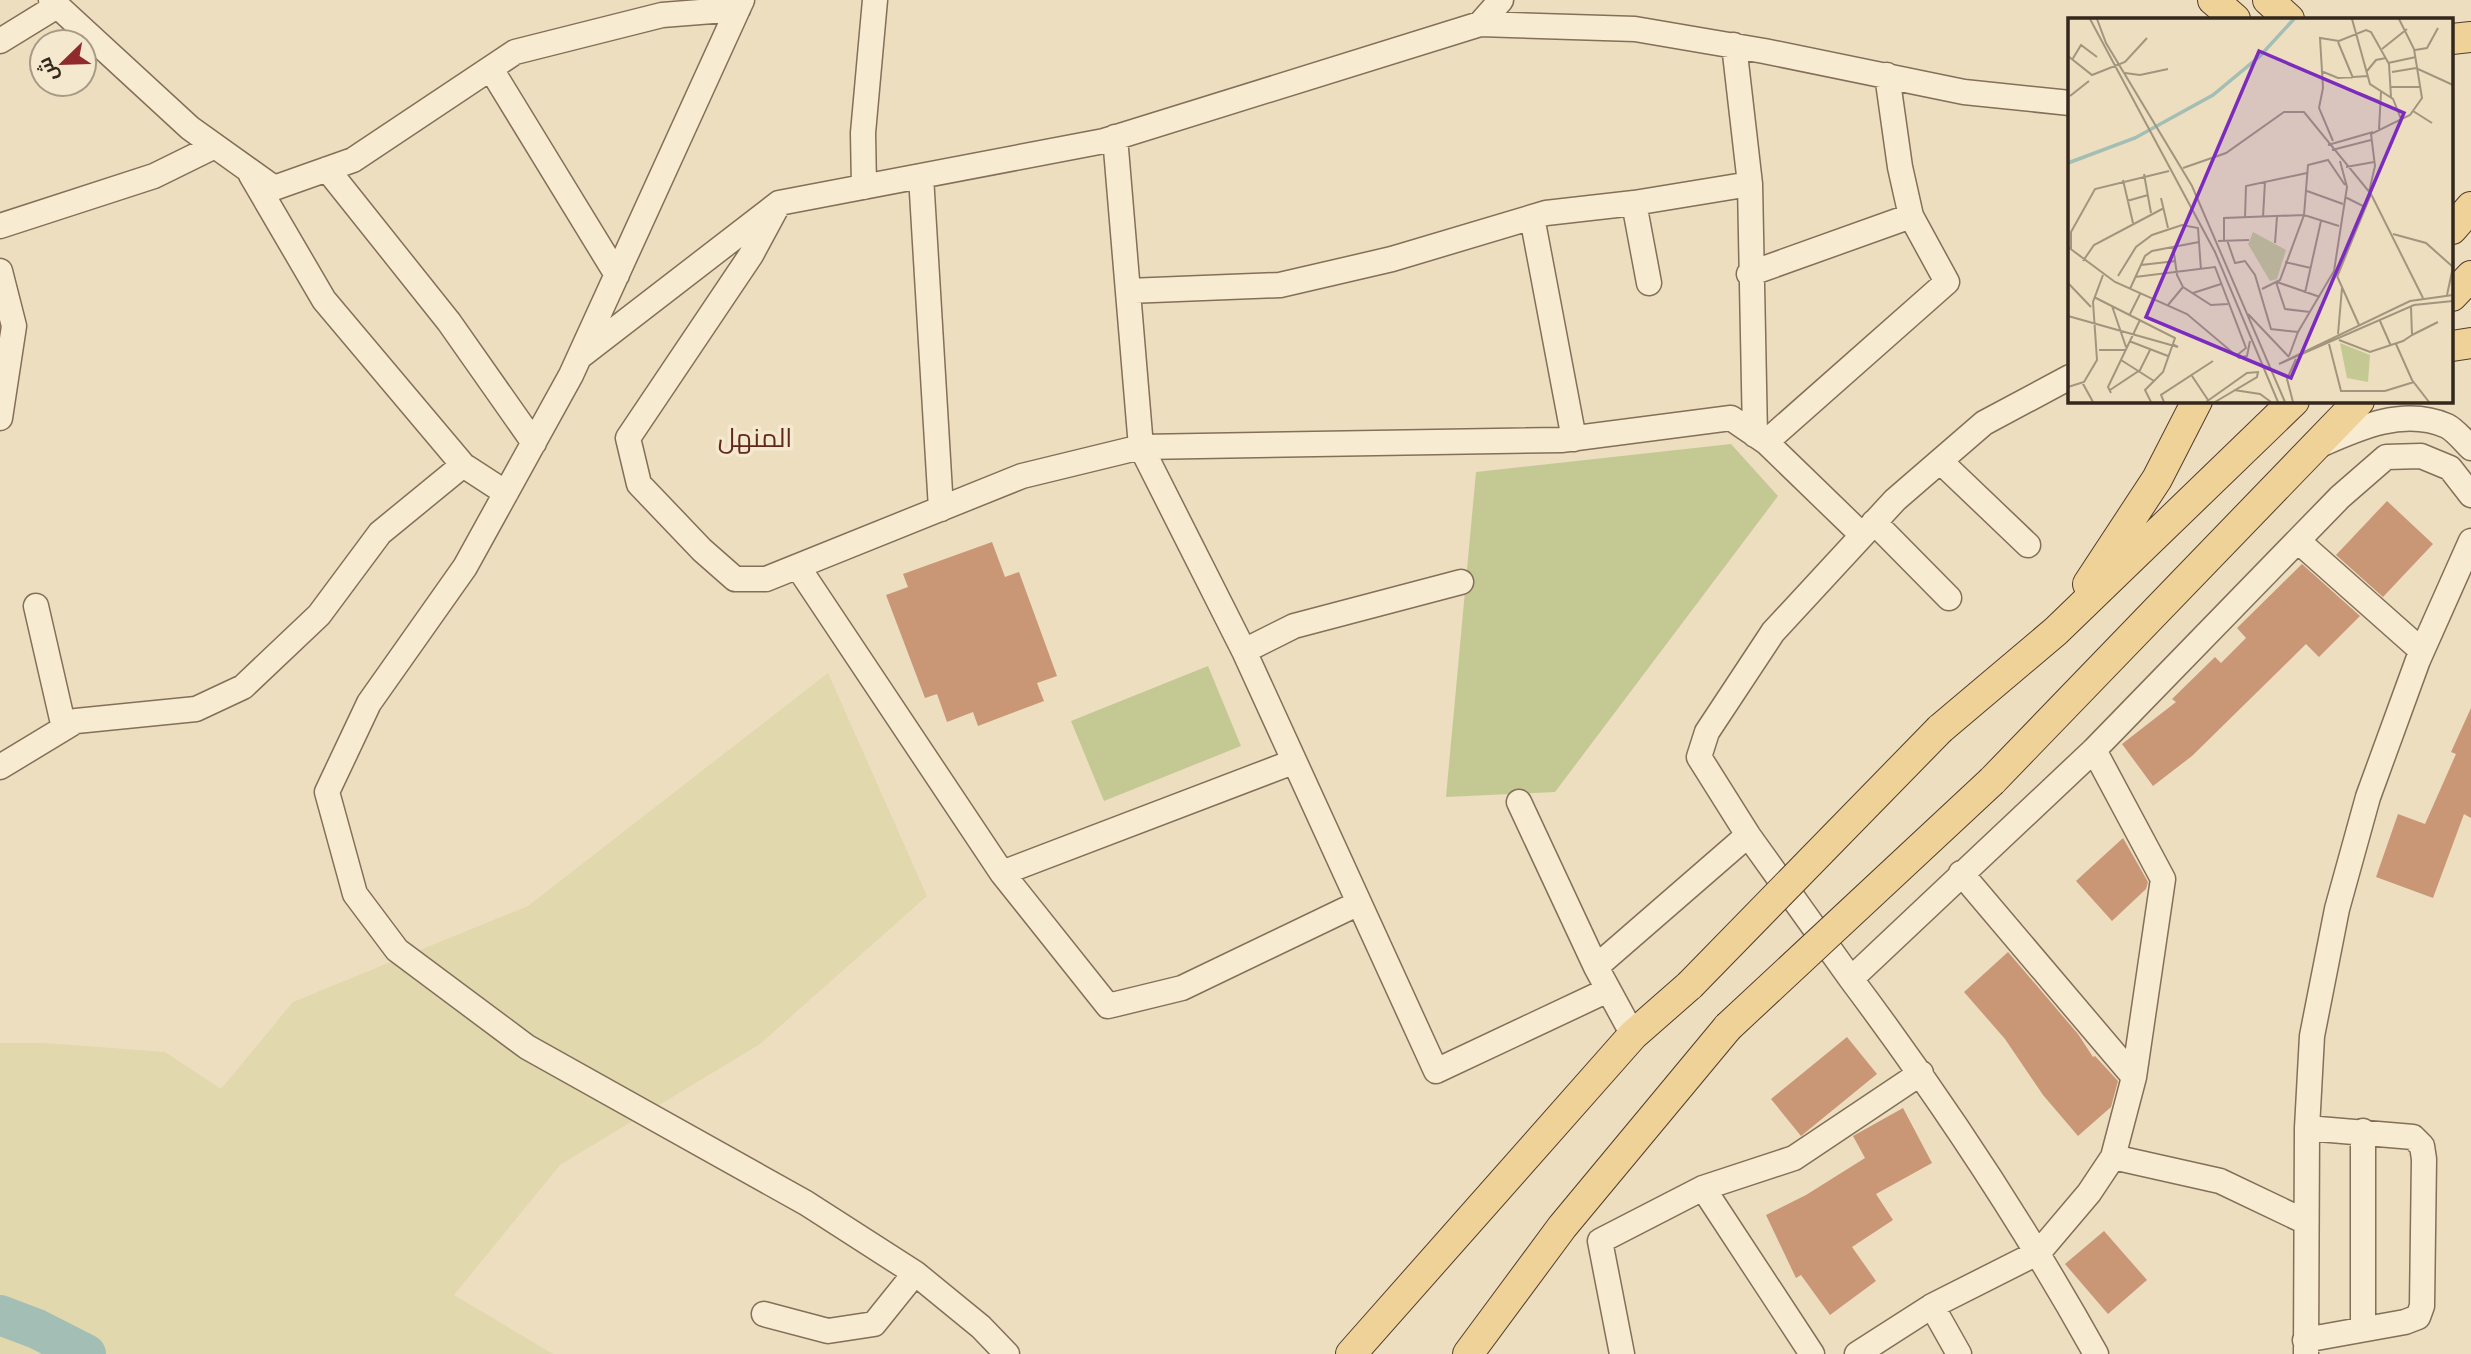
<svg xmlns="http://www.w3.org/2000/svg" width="2471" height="1354" font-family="'Source Serif 4',Cairo,serif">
<rect width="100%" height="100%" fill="#ecdebf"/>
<path fill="#e1d8ad" d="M828,673L927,896L760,1044L560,1165L454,1295L553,1354H0V1043H44L165,1052L221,1089L293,1002L528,906Z"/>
<path fill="#c4c994" d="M1731,444L1778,496L1555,792L1446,797L1476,472Z
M1208,666L1241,746L1104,801L1071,721Z"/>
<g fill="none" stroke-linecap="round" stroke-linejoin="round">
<path stroke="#a2beb5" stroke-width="40" d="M0,1315L37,1329L86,1354"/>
</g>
<path fill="#c99776" d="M2387,501L2433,544L2383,597L2336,555Z
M992,542L1005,577L1019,572L1057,676L1037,683L1044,701L978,726L973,712L947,722L937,694L925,698L886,595L908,587L903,574Z
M2302,564L2360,616L2319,657L2306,644L2192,756L2153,786L2122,744L2176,702L2172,699L2215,657L2221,663L2246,638L2237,628Z
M2471,708V818L2464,814L2433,898L2376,877L2398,814L2425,824L2456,754L2451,752Z
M2123,838L2148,882L2146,889L2112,921L2076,881Z
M2008,952L2078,1034L2093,1057L2095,1056L2118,1081L2111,1107L2078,1136L2043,1095L2005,1039L1964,992Z
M1847,1037L1877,1074L1801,1136L1771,1099Z
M1903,1108L1932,1163L1876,1194L1893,1220L1852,1247L1876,1281L1830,1315L1801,1275L1796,1278L1766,1215L1806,1195L1865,1158L1853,1136Z
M2104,1231L2147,1280L2108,1314L2065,1264Z"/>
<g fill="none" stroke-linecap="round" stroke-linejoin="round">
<defs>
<path id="minor" d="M51,0L190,128L274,188L353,160L515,52L662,15L738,9
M742,0L571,375L465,567L369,703L327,792L355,894L397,950L527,1047L806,1203L915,1273L981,1327L1007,1354
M1480,24L1501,0
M0,41L57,6
M1734,45L1750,184L1755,435
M491,69L617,275
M1115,137L1141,447L1244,651L1436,1071L1608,990
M327,169L449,322L534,443
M251,175L324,300L463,465L506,493
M921,176L941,509
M864,187L863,133L875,0
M779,203L751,255L628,438L639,484L702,550L735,579H766L1022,476L1141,447L1561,440L1731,418L1766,442L1862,535
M1634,203L1649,283
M1532,217L1574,439
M0,226L154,176L215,146
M0,271L14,326L0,418
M1749,274L1911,216
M1128,291L1280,285L1392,259L1546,213L1634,203L1750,184
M582,355L779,203L1104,141L1480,24L1635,29L1764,51L1964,92L2070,103
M1766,442L1947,282L1911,216L1900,167L1887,75
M2320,445C2358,428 2404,407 2447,426C2455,430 2464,441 2471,448
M1940,461L2028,545
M1874,522L1949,598
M2298,541L2422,651
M798,567L1002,873L1108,1006L1182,988L1359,903
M36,606L64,728
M1244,651L1294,626L1461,582
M0,767L76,721L196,709L243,687L319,615L380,533L463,465
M1519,802L1596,967L1633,1035
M1748,835L1851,979
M1002,873L1293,762
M1961,873L2134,1077
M1596,967L1748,835L1699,757L1707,732L1773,632L1895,500L1984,423L2070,377
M2113,1157L2220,1181L2306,1222
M1703,1188L1812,1354
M1932,1306L1959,1354
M764,1314L828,1331L874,1324L915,1273
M2363,1328V1131
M2305,1340L2405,1322L2418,1317L2422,1306L2424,1159L2422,1146L2413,1137L2307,1128
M1622,1354L1600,1241L1703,1188L1794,1158L1921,1073
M1857,1354L1932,1306L2039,1252L2089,1193L2113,1157L2134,1077L2163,879L2094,750
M2096,1354C2023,1223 1941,1099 1851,979L2094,750L2340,497L2386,457L2421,456L2450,468L2471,495
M2306,1354L2307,1128L2312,1036L2337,909L2368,797L2418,660L2471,541"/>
<path id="major" d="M2213,0L2235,19
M2268,0L2289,19
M2452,39L2471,37
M2452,229L2471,207
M2452,296L2471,276
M2452,346L2471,343
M2088,584L2157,479L2197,401
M1940,729L2056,631L2294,401
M1992,781L2359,401
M1351,1354L1633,1035L1690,985
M1468,1354L1562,1227L1728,1027"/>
</defs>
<use href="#minor" stroke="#846f58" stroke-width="27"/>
<use href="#major" stroke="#523d2d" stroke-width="32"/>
<use href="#minor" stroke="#f7ebd2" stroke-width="24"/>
<use href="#major" stroke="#efd297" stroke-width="30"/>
<defs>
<path id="major-bridge" d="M1690,985L1940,729
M1728,1027L1992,781"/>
</defs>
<use href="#major-bridge" stroke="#523d2d" stroke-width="32" stroke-linecap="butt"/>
<use href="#major-bridge" stroke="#efd297" stroke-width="30"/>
</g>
<g text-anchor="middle" stroke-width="7" stroke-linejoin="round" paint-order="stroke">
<g font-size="26" fill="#5f2a1d" stroke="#f4e8ce">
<text x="755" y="447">المنهل</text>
</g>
</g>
<g transform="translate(2068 18)">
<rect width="385" height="385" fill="#ecdebf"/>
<path d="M185,214L218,232L209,261L202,263L180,226ZM272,325L302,337L300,364L279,360Z" fill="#c4c994"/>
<path fill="none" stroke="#a2beb5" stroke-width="3.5" d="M0,145L67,120L145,77L192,38L226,1"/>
<path fill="none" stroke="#a2957e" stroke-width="2" d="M22,1L147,234L210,384M29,1L38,25L124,168L217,384M284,1L302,66L325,81L333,101M270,24L285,60M314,31L339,11M347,32L359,30L370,10M0,38L24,57L57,44L79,20M4,42L13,27L29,39M320,45L348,39M253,53L270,60L300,58M299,53L308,42L318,40M324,54L348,50L385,67M57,55L72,57L100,51M323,69H352M291,75L311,83M2,78L21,63M345,93L364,105M311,111L313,74M265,123L251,90L255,70L252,20L271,23L298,12L303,14L321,46L323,79M260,127L305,114M264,132L303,122M278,149L306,144M115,150L158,135L216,94H236L303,176L355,280M76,156L83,195M55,162L65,205M239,173L275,186M301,174L307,148L303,116L342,97L354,80L346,31L331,1M277,179L297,189M93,180L100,210M59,183L80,177M195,199L197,163M177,200L178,168L239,155M325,216L358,225L385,249M159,222L167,245L177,243L187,257L203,311L230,314M150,223L181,222M156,223V200L236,197L271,208M207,225L209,199M105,228L109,257L115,269L143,287L160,286M0,229L47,264L119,296L171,340L179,338L182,323M3,231V214L27,171L101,153M15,243L26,227L96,190M217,244L243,250M73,247L108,243M50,258L68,229L84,217L114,207L130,210L133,252M269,258L291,307M67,259L147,249L178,330L168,338M269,259L303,176M208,264L217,291L242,294M209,264L252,279M0,265L23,289M62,271L77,238L84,233L131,224M194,271L212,262L236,197L240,147L260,142L277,167M125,275L153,266M237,275L253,203M379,277L385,249M385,277L342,283L211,346L346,287L385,283M26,279L107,320L95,354L77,372L83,384M100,287L115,269M44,288L58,329M62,296L72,276M180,296L221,339M0,298L110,329L104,326M312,303L323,328M270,316L274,270M344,317L370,304M271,322L302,334L335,323L344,317L343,289M61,323L100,338M261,326L273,373H317L346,364M328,326L344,362L361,384M31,332H57M221,338L230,314L266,253L279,169L272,143M53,342L86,363M124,358L140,382M14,364L25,384M0,369L16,364L29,342L25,284L35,257M42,372L72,352L82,332M166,372L192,376L203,384M43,375L40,369L72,302M96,384L93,377L145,343M138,384L179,355L190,354L189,359L147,384M225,384L219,361L228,341"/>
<path fill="#7b2cbf" fill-opacity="0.15" stroke="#7b2cbf" stroke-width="3.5" d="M191,33L336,95L223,360L78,299Z"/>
<rect width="385" height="385" fill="none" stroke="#34271c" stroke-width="3.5"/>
</g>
<g transform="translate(63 63) rotate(247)"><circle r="33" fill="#f4e8ce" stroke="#a79b87" stroke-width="2"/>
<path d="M0-5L12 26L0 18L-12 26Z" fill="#912a2d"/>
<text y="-10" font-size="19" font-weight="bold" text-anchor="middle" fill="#34271c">ش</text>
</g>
</svg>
